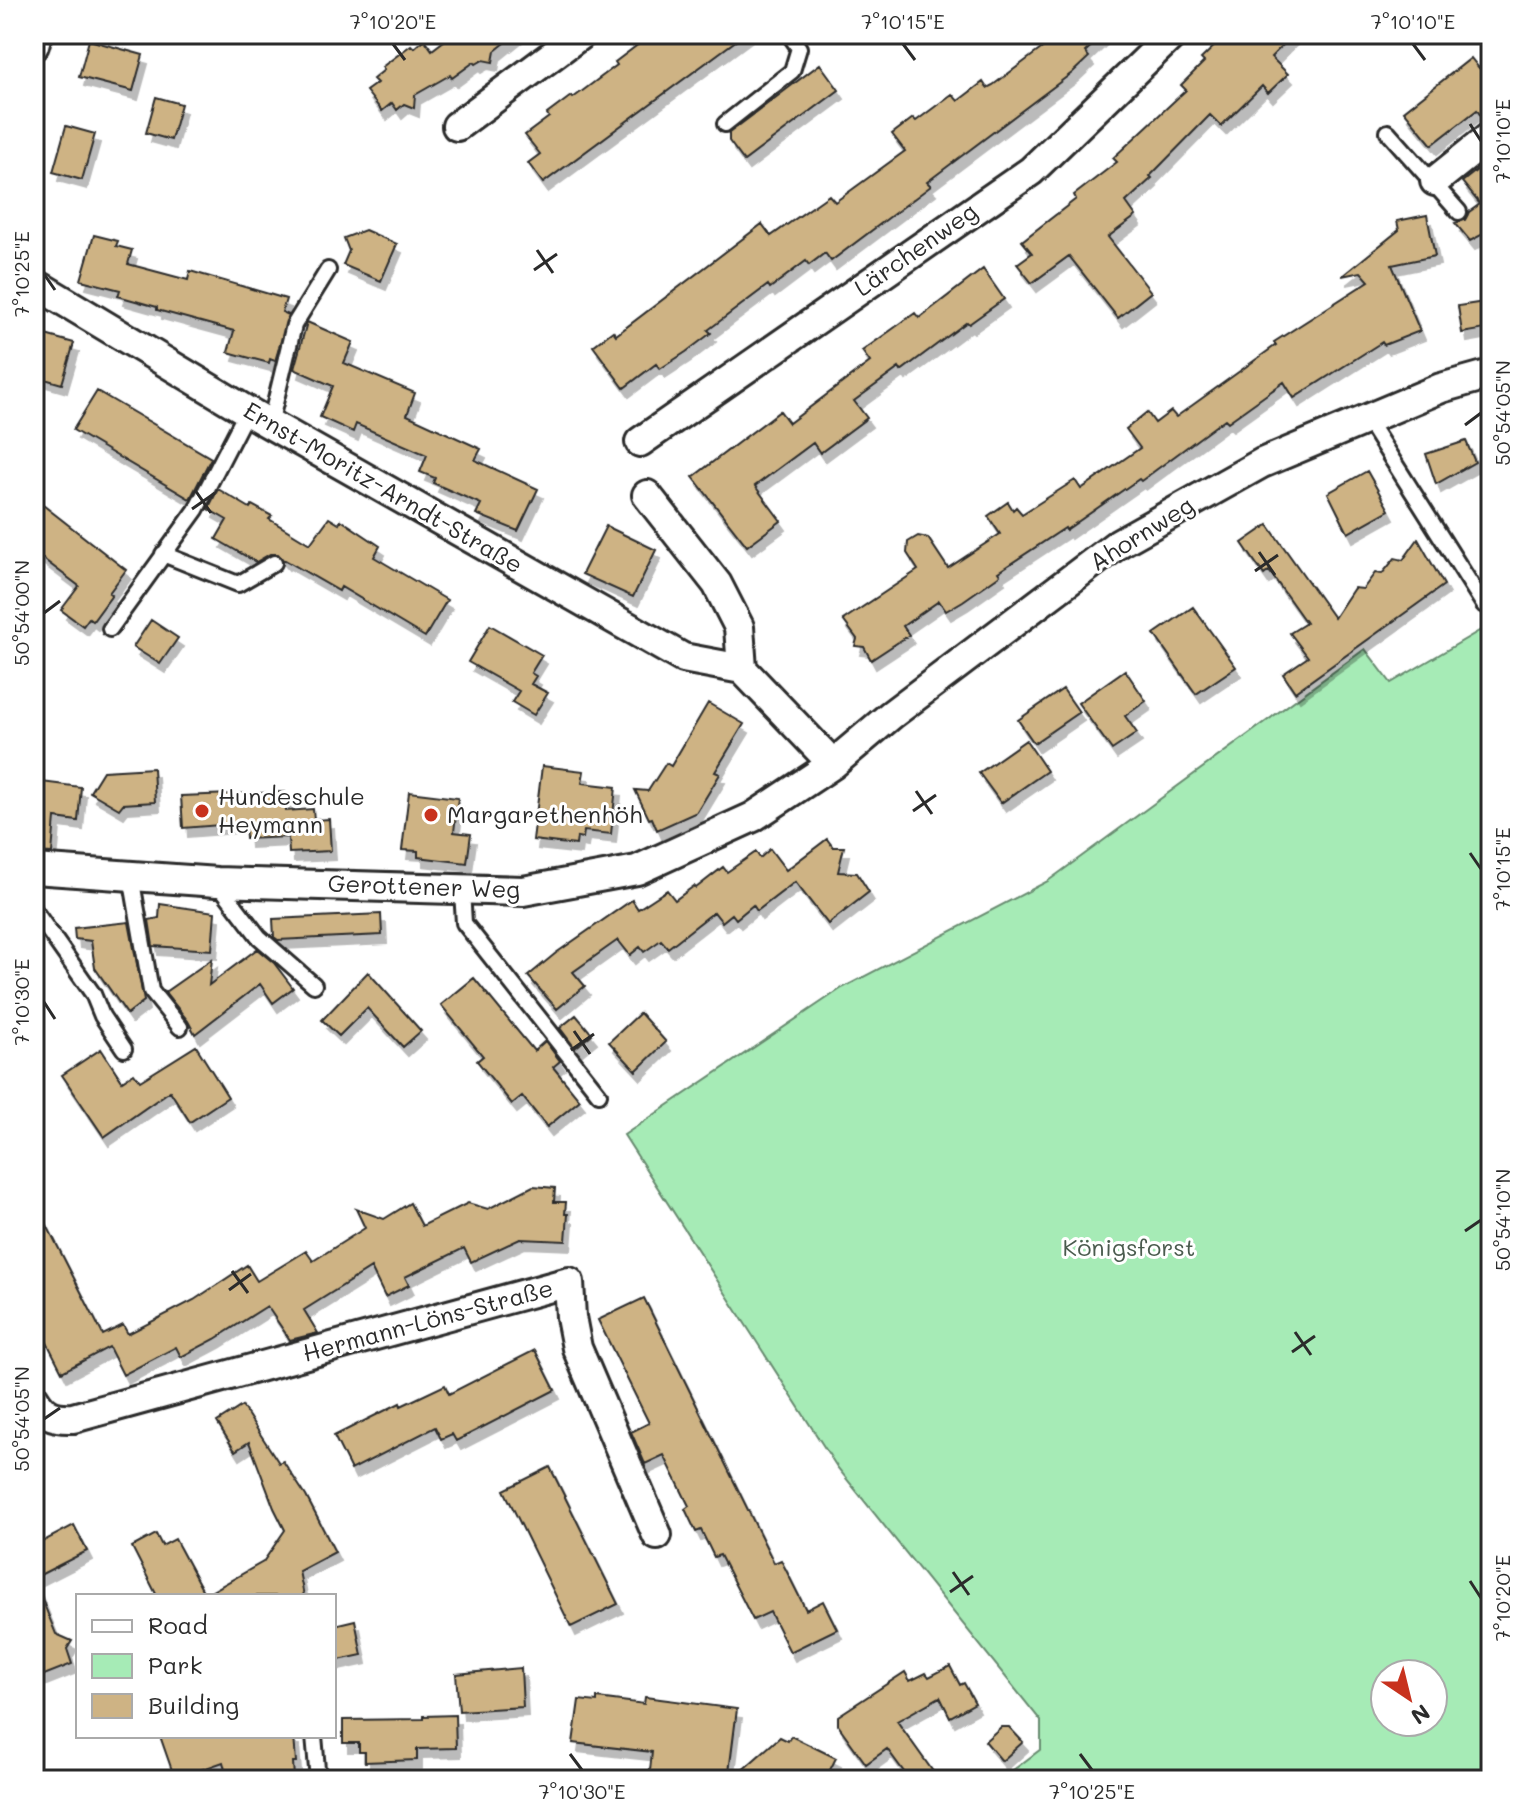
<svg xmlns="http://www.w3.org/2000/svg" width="1525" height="1814" font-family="Mali,sans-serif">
<defs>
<filter id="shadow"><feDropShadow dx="5" dy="9" stdDeviation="0" flood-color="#0004"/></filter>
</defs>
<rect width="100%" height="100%" fill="#fff"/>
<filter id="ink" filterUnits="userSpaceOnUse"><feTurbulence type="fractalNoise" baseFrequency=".0125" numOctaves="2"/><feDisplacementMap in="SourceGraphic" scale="16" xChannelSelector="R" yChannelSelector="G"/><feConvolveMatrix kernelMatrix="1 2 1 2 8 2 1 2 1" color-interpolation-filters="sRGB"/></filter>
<g filter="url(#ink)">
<path fill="#a6ebb6" stroke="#688b70" stroke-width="2" fill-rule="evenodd" d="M1491,624V1780H1000L1041,1749V1721L837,1467L624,1135L842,988L1048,881L1365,649L1391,683ZM1385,1674H1433V1722H1385Z"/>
<path fill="#ceb384" stroke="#2b2b2b" stroke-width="2" filter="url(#shadow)" d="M453,34H516L495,51L493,62L483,60L476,64L474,62L452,78L450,75L415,95L414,108L404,104L397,110L392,103L382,111L366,91L377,83L373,79L384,70L382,67L411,45L414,48L424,39L432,50Z
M652,34H745L543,183L528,163L540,154L525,135L549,117L547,114L571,96L573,98L617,65L615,62Z
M1041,34H1104L1085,52L1089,57L1072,73L927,182L931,186L831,261L825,253L809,265L806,261L770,288L768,285L708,330L711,333L686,352L660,369L656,364L624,388L593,346L613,331L616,335L762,224L771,236L829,195L835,202L905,151L892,134L913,118L916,121L952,94L958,101L983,82L987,88L993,85L1045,46Z
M1227,34H1294L1271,57L1288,74L1268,93L1262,86L1221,126L1210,115L1150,176L1152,178L1126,202L1136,216L1108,237L1151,292L1118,318L1069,256L1032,283L1017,264L1032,253L1022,241L1076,199L1074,195L1117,162L1113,158L1186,90L1181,85L1204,62L1201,59Z
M89,40L143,55L133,91L79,77Z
M1471,58L1479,68L1491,59V119L1484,121L1477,110L1432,145L1404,111Z
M820,64L839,90L744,161L729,141V133Z
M156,97L181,104L171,140L146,133Z
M66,126L95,134L82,180L53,172Z
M1491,159V230L1470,241L1455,223L1465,220L1469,212L1480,204L1462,182Z
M1427,215L1435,256L1392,265L1420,331L1384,345L1382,342L1294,398L1284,382L1228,422L1225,419L1141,481L1139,479L1066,530L1065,528L998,572L1000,575L963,601L946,611L939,601L903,626L909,635L871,660L864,647L855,646L857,639L843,620L918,570L907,553L908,542L918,536L928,538L948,568L1000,534L988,516L1008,502L1013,510L1016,507L1022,514L1075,480L1081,489L1140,448L1126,429L1147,412L1155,423L1171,411L1176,417L1276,345L1274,342L1369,281L1361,272L1342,276L1399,230L1397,221Z
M365,230L397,244L381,281L343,265L349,251L344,238Z
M94,235L118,241L116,246L132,250L128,264L188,280L190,271L286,299L282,312L289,315L275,361L270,359L269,363L228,352L234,331L157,310V307L118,296L120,290L81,280Z
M983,269L1004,299L969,324L967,322L901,371L899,368L854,401L867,418L820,453L813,443L755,486L781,521L747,546L693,477L780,411L789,423L870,362L862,351L915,313L919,318Z
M1491,301V328L1462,333L1458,306Z
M307,322L353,342L344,363L415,393L407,415L481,449L475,460L538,489L518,531L476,514L481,504L433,483L435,478L420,472L427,455L356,424L353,432L320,417L333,386L294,369Z
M38,333L74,343L62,384L34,376V349Z
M97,391L211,458L190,499L73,430Z
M1466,441L1475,462L1436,484L1426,454Z
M1367,471L1389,510L1348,533L1328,493Z
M218,489L250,508L252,505L272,516L269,519L310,544L329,518L339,524L341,520L380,546L374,557L447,600L425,637L341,587L339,591L285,560L284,561L278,554H270L256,562L216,539L227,520L208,509Z
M34,498L126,570L109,593L112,595L93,621L89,618L83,626L61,610L79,586L34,552Z
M1268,525L1334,618L1354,588L1363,589L1375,573L1382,574L1395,558L1403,560L1418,539L1444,585L1295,692L1283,674L1308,657L1290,633L1306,623L1269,571L1264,575L1242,543Z
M606,526L656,550L633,597L582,574Z
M1193,607L1236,667L1196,694L1154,634Z
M151,620L178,638L160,664L133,647Z
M490,625L542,655L531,673L536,676L531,684L548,693L534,715L512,702L519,691L468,662Z
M1125,670L1146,701L1125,716L1137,733L1112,750L1078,703Z
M1063,689L1079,712L1034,743L1018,720Z
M708,703L744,724L715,772L720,774L697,812L657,830L652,818L649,819L635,790L648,791L666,763L671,766Z
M1026,740L1047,771L1001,803L979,773Z
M542,766L584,771L582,783L616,787L611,834L584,831L583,838L577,837L576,845L533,840Z
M153,768L155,802L123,804L119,809L90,792L103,771Z
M34,781L81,787L78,821L55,818L52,853L34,852Z
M285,792L286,811L313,809L314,820L329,819L331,851L289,853L288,837L246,839L245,823L183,828L181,796Z
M409,792L458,798L454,832L471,834L467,863L418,857V851L402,850Z
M827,839L833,847H844L838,872L857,873L869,892L828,924L795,882L757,911L753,905L736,919L732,914L722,922L714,912L668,948L661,940L644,952L640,947L630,955L618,940L573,972L585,986L557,1009L528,976L556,953L632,900L638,909L667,890L675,900L694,886L696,888L723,867L727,872L756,852L760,858L770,849L786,870Z
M160,904L215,912L212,950L153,946L149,920L159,918Z
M381,914L382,935L278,940L274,937L273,919Z
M129,922L144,1001L127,1014L95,968L91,941L75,939L74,928Z
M257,949L274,963L293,988L273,1003L260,984L195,1034L188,1021L165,992L212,959L209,985Z
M368,972L421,1031L403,1047L367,1008L339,1036L322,1020Z
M474,978L534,1051L545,1041L560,1061L553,1067L580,1100L547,1127L522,1096L512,1104L477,1061L483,1056L441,1005Z
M640,1013L666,1042L636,1071L609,1042Z
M576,1015L592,1034L575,1048L560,1028Z
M196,1046L228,1097L190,1122L170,1091L104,1137L62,1075L101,1049L122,1081L134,1073L140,1081Z
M533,1186L555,1188L554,1202H566L565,1214H568L566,1241L520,1239L471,1262L464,1248L405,1277L409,1285L385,1297L371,1268L304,1310L318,1333L290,1340L267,1306L215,1339L181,1357L176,1347L123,1375L109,1347L62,1372L36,1321L40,1319L34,1307V1200L103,1335L123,1325L128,1334L194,1300L247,1265L257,1281L306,1251L313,1261L365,1228L356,1209L384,1219L410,1203L422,1226L468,1203L488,1209Z
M644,1298L774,1563L781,1560L806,1610L823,1601L837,1629L790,1652L770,1612L753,1620L720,1555L714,1557L701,1530L696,1532L685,1509L689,1506L664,1455L645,1464L631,1432L649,1423L598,1320Z
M535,1350L555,1390L456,1441L452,1434L441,1439L435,1427L351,1470L334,1436L400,1403L401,1406L445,1385L449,1394Z
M242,1406L279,1463L283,1461L306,1496L335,1552L299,1571L304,1596H157L132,1547L156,1534L162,1546L175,1539L205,1595L263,1562L285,1530L274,1508L249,1442L235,1451L217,1422Z
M550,1467L618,1604L571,1627L504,1490Z
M74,1525L87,1551L34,1578V1546Z
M35,1582L56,1634L72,1641L67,1649L72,1664L34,1679Z
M355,1620L362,1655L334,1661V1625Z
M950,1666L960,1685L964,1683L975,1703L950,1717L940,1697L897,1721L939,1780H910L887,1749L866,1764L838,1725V1716L905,1672L910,1681L926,1673L929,1677Z
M521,1668L523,1707L459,1711L456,1674Z
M645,1697L737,1709L728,1780H649L652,1752L573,1743L579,1700L597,1702V1698L644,1704Z
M455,1715L456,1748L417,1749V1760L365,1762V1752H359V1743H343V1720L424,1719V1716Z
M1001,1727H1009L1023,1742L1002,1761L985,1741Z
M160,1736H294L296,1762H293L294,1778L228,1780L223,1762L175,1779Z
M791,1736L836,1758L825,1780H731L780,1737L788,1741Z"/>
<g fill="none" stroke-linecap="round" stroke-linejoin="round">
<defs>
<path id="service" d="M725,124L792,71L799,48L789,34
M1388,132L1459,212
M1366,418L1484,605
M270,424L294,325L328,270
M163,554L238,584L274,563
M110,629L196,510L247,411
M131,876L151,991L180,1027
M217,882L259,937L314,985
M462,891L464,923L599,1094
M34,910L93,994L102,1016L124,1049
M314,1736L318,1780"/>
<path id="minor" d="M34,45L37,34
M457,126L581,34
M1435,181L1491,136
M34,283L247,411L683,658L742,669
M640,442L1031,171L1173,34
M647,495L717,584L739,627L742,669L833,764
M34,869L217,882L523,891L637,870L753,817L833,764L891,715L1119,543L1262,463L1441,388L1491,374
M34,1398C44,1415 54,1419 73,1418L569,1282L571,1317L577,1348L657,1535"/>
</defs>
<use href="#service" stroke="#2b2b2b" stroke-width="20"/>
<use href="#minor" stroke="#2b2b2b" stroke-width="34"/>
<use href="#service" stroke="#fff" stroke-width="14"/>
<use href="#minor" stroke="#fff" stroke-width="28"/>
</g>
</g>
<path fill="none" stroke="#2b2b2b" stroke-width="3" d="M393,44L405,60M903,44L915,60M1413,44L1425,60M1470,124L1481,141M537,250L553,273M534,270L557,254M44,274L55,290M1465,425L1481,413M195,490L211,513M192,509L215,493M1259,552L1275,575M1255,571L1278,555M44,613L60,601M916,791L932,814M913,811L936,795M1470,853L1481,869M44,1002L55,1019M574,1031L590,1054M571,1050L594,1034M1465,1231L1481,1220M232,1271L248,1293M229,1290L251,1274M1295,1332L1311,1355M1292,1352L1315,1336M44,1419L60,1408M953,1572L969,1595M1470,1581L1481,1598M950,1592L973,1576M570,1754L582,1770M1080,1754L1092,1770"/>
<g fill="#c8321e" stroke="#fff" stroke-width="3">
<circle cx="202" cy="811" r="8"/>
<circle cx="431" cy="815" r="8"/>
</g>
<g text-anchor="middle" stroke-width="6" stroke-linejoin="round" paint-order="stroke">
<g font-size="24" fill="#2b2b2b" stroke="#fff">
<text transform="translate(916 250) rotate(-35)" y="8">Lärchenweg</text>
<text transform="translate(383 488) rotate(30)" y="8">Ernst-Moritz-Arndt-Straße</text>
<text transform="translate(1142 534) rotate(-32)" y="8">Ahornweg</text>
<text transform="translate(424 887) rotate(2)" y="8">Gerottener Weg</text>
<text transform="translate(428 1321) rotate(-15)" y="8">Hermann-Löns-Straße</text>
</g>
<g font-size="24" fill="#2b2b2b" stroke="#fff" text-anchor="start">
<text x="218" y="805">Hundeschule<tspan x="218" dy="28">Heymann</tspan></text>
<text x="447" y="823">Margarethenhöh</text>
</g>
<g font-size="24" fill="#4a5b4e" stroke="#fff">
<text x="1129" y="1256">Königsforst</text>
</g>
</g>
<rect width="1525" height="1814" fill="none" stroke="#fff" stroke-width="88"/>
<rect x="76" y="1594" width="260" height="144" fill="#ffffff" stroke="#aaaaaa" stroke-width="2"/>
<rect x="92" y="1620" width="40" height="12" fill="#ffffff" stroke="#aaaaaa" stroke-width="2"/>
<text x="148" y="1634" font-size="24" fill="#2b2b2b">Road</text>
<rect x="92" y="1654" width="40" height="24" fill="#a6ebb6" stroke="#aaaaaa" stroke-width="2"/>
<text x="148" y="1674" font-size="24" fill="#2b2b2b">Park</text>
<rect x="92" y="1694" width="40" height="24" fill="#ceb384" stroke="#aaaaaa" stroke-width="2"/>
<text x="148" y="1714" font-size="24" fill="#2b2b2b">Building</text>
<g transform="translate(1409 1698) rotate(145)"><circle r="38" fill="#ffffff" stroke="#aaaaaa" stroke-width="2"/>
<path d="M0-6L14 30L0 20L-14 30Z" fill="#c8321e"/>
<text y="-12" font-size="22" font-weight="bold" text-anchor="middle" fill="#2b2b2b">N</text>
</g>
<rect x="44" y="44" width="1437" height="1726" fill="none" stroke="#2b2b2b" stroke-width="3"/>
<g font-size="20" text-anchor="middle" fill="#2b2b2b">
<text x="393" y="29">7°10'20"E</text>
<text x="903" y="29">7°10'15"E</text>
<text x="1413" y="29">7°10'10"E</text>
<text transform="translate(1503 141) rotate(-90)" y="7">7°10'10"E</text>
<text transform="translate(22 274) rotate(-90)" y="7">7°10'25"E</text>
<text transform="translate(1503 413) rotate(-90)" y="7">50°54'05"N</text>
<text transform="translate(22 613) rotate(-90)" y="7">50°54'00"N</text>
<text transform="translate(1503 869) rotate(-90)" y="7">7°10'15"E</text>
<text transform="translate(22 1002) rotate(-90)" y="7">7°10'30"E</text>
<text transform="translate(1503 1220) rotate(-90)" y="7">50°54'10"N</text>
<text transform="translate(22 1419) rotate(-90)" y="7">50°54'05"N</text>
<text transform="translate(1503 1598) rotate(-90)" y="7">7°10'20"E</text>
<text x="582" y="1799">7°10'30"E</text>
<text x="1092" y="1799">7°10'25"E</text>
</g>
</svg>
